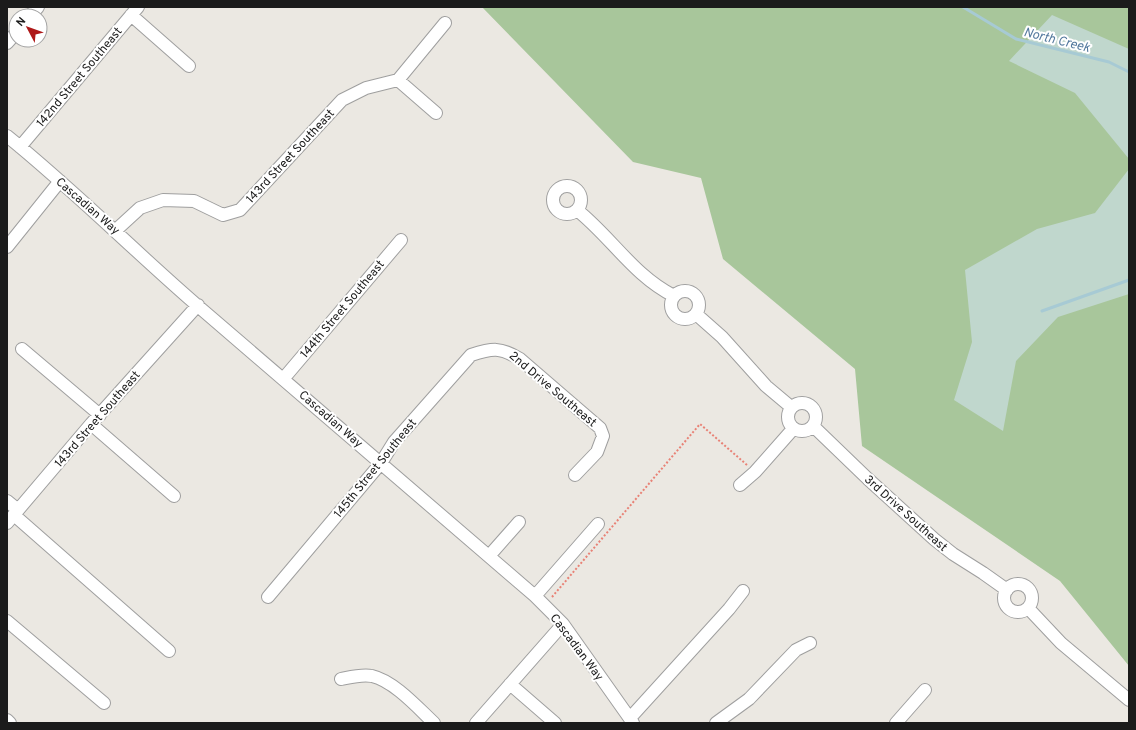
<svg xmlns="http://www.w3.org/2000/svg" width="1136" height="730" font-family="Overpass,sans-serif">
<rect width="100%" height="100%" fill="#ebe8e2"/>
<path fill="#a8c69b" d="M482,7H1129V666L1060,581L862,446L855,369L723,259L701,178L633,162Z"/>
<path fill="#c0d7cd" d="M1052,15L1129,49V159L1075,93L1009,61Z
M1129,169V294L1058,317L1016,361L1003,431L954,400L972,342L965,270L1037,229L1095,213Z"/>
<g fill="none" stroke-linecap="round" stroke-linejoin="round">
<path stroke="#a7cad4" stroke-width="3" d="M963,7L1016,39L1109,62L1129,72
M1042,311L1129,280"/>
<defs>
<path id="minor" d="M131,15L189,66
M30,16L38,7
M7,43L16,33
M398,80L436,113
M7,136C74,190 134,251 199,307C311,403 423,499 535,596L563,624L633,723
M20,147L138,7
M553 200a14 14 0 1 1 28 0a14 14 0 1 1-28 0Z
M577,210C611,237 634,276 674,296
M116,230L140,208L163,200L194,201L223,215L240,210L342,100L366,88L398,80L445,23
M7,247L60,181
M671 305a14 14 0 1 1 28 0a14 14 0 1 1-28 0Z
M696,314L722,337L766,386L791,407
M22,349L100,415
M284,378L401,240
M788 417a14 14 0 1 1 28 0a14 14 0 1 1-28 0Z
M91,424L174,496
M813,426L868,479L934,539L953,554L983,573L1007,590
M740,485L755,472L793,429
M7,501L18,510
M14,515L169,651
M7,523L91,424L198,305
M489,556L519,522
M1004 598a14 14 0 1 1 28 0a14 14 0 1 1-28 0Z
M535,596L598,524
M268,597L381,463L394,442L471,355C493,348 500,347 520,359L600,428L603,436L597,452L575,475
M1028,608L1061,643L1129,700
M7,621L104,703
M341,679C351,677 362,674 372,676C394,681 418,708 434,723
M510,684L555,723
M630,718L729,609L743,591
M7,720L10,723
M476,723L563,624
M716,723L749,699L796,650L810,643
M896,723L925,690"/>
</defs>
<use href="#minor" stroke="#9f9f9f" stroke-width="14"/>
<path stroke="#e88276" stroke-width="2" stroke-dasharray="2 2" stroke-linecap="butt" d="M552,597L700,424L747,465"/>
<use href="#minor" stroke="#fff" stroke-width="12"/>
</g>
<g text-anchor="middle" stroke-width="4" stroke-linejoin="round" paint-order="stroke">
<g font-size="12" fill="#1b1b1b" stroke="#fff">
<text transform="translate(79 77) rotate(-50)" y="4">142nd Street Southeast</text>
<text transform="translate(290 156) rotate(-47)" y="4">143rd Street Southeast</text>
<text transform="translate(88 206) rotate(41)" y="4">Cascadian Way</text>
<text transform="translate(342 309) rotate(-50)" y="4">144th Street Southeast</text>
<text transform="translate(553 389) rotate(40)" y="4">2nd Drive Southeast</text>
<text transform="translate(97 419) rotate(-49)" y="4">143rd Street Southeast</text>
<text transform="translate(331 419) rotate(41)" y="4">Cascadian Way</text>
<text transform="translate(375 468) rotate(-51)" y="4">145th Street Southeast</text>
<text transform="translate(906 513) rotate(42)" y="4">3rd Drive Southeast</text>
<text transform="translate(577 647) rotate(53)" y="4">Cascadian Way</text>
</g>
<g font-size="13" font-style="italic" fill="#54799e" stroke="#fff">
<text transform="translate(1057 39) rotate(14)" y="5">North Creek</text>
</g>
</g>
<rect width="1136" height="730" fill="none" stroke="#1b1b1b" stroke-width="16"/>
<g transform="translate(28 28) rotate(311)"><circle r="19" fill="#ffffff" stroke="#a4a4a4"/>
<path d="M0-3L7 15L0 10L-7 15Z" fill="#ae1818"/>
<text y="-6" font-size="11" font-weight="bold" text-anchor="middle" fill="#1b1b1b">N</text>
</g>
</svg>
